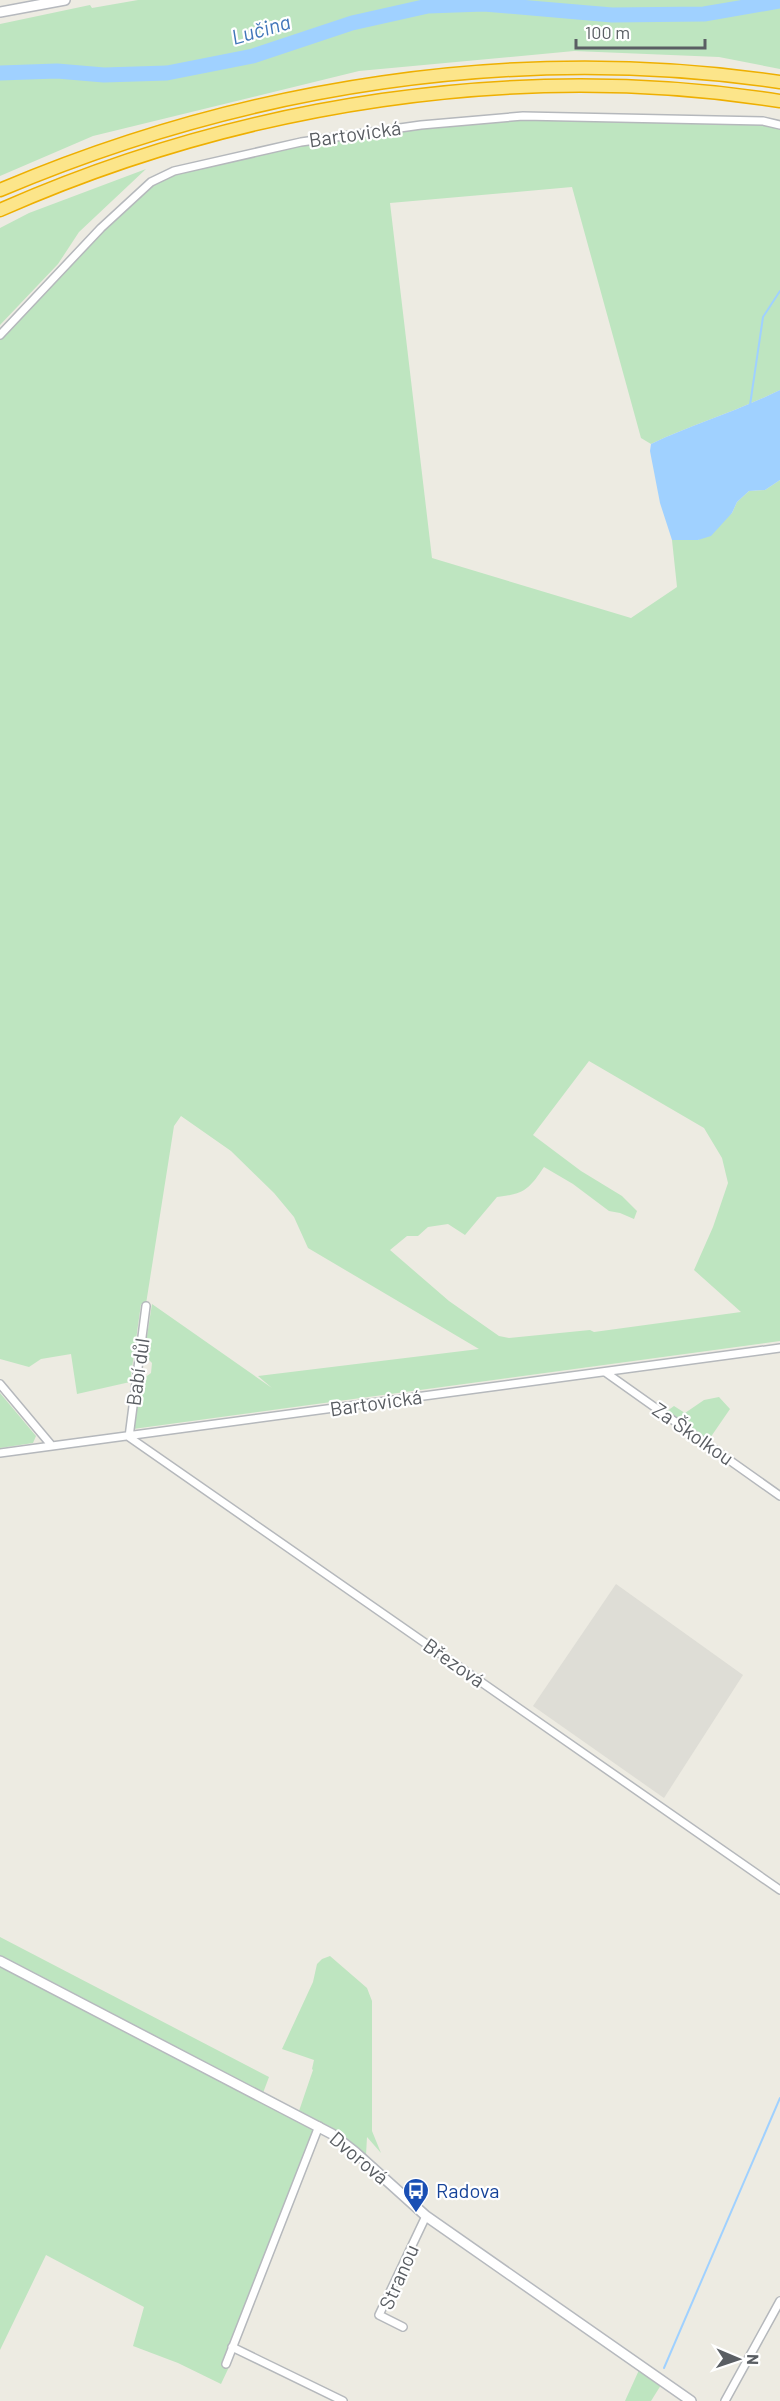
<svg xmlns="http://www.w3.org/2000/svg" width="780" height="2401" font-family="Barlow,sans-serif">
<rect width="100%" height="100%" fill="#edebe2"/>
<path fill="#deddd6" d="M616,1584L743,1675L664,1798L533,1706Z"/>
<path fill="#bee5c0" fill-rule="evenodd" d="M138,0H780V69L719,57L574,51L359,71L93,136L0,176V24L90,5L92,8Z
M523,116L763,121L780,125V390C738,411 693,424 651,444L641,438L572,187L390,203L432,558L631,618L677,587L672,540H698L732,513L737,502L749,491L765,490L780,480V1341L133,1429L140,1381L151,1373L152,1363L144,1355L152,1304L272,1388L258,1376L479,1349L308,1248L294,1217L274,1193L231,1151L181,1116L174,1126L146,1304H141L130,1382L77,1394L71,1354L41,1359L29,1367L0,1359V337L67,264L151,182L174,171L301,142ZM589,1061L704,1128L722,1158L728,1183L713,1227L694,1270L741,1312L594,1332L590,1330L509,1338L499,1336L449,1301L390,1250L407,1236H418L428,1227L448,1224L465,1235L497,1197C525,1194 529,1189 544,1167L573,1184L609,1211L620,1213L634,1219L637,1211L622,1196L581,1171L533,1135Z
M146,169L79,232L58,264L0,325V228L29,213Z
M0,1393L36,1436L33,1443L0,1448Z
M719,1397L730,1409L708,1441L667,1411L674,1406L685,1413L704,1400Z
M0,1937L269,2077L263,2093L0,1955Z
M330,1956L367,1988L372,2001V2131L381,2153L367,2137L366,2155L343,2136L299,2111L313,2070L312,2069L314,2060L282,2049L313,1982L317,1964L322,1959Z
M0,1967L315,2129L222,2364L229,2367L221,2384L178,2363L133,2346L144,2307L46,2255L0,2350Z
M639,2370L661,2385L651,2401H625Z"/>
<path fill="#a0d1ff" d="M780,390V480L765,490L749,491L737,502L732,513L711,536L698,540H672L660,503L650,451L651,444C693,424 738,411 780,390Z"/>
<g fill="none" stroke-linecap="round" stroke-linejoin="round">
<path stroke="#a0d1ff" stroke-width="2" d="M750,405L763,317L780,291
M664,2368L780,2098"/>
<path stroke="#a0d1ff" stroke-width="15" d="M0,73L57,71L104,75L167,73L253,56L352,23L428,6L484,4L612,15L704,14L780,1"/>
<defs>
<path id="street" d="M0,335L101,228L151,182L174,171L301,142L421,125L523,116L763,121L780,125
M146,1306L129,1437L780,1890
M605,1372L780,1496
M0,1384L52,1446L780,1348
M0,1453L52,1446
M403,2327L379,2315L426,2216
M232,2347L343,2401
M226,2364L319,2126
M725,2401L780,2301"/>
<path id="secondary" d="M0,12L65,0
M0,1961L332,2134L355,2152L426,2216L691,2401"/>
<path id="highway" d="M0,190C245,86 516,43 780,82
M0,210C242,103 518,60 780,101"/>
</defs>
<use href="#street" stroke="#b5b8bc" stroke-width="10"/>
<use href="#secondary" stroke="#b6b9be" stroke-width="12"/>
<use href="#highway" stroke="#eeaf01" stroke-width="15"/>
<use href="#street" stroke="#fff" stroke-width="7"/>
<use href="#secondary" stroke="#fff" stroke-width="9"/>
<use href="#highway" stroke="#fce58a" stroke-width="12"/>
</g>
<defs>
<symbol id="bus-pin" viewBox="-11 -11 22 30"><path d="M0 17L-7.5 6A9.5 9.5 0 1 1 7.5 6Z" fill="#1a4fb4" stroke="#fff"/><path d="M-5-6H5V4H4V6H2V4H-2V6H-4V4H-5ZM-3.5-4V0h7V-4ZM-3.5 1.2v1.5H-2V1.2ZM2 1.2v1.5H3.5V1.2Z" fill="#fff"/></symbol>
</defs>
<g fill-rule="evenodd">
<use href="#bus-pin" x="401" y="2176" width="30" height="40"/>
</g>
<g text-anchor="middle" stroke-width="4.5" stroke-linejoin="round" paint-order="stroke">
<g font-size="20" fill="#5a5e63" stroke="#fff">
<text transform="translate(355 134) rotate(-8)" y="7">Bartovická</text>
<text transform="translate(138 1372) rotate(-82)" y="7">Babí důl</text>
<text transform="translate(376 1403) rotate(-8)" y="7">Bartovická</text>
<text transform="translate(693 1434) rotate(35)" y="7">Za Školkou</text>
<text transform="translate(454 1663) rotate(35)" y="7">Březová</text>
<text transform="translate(359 2158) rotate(40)" y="7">Dvorová</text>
<text transform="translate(399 2277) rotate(-66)" y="7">Stranou</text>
</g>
<g font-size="20" fill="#164399" stroke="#fff" text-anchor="start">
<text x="436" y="2198">Radova</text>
</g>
<g font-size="21" font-style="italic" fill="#4076b9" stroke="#fff">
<text transform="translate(261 30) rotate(-16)" y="7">Lučina</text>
</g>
</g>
<g transform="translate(738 2359) rotate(92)" stroke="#ffffff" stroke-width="4.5" paint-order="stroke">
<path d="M0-4.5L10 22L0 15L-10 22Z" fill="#5a5e63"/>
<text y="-9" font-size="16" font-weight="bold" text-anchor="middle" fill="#5a5e63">N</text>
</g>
<path d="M576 39v9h129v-9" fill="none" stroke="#5a5e63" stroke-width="3"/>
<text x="585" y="39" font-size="18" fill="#5a5e63" stroke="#ffffff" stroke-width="4.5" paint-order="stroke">100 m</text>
</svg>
